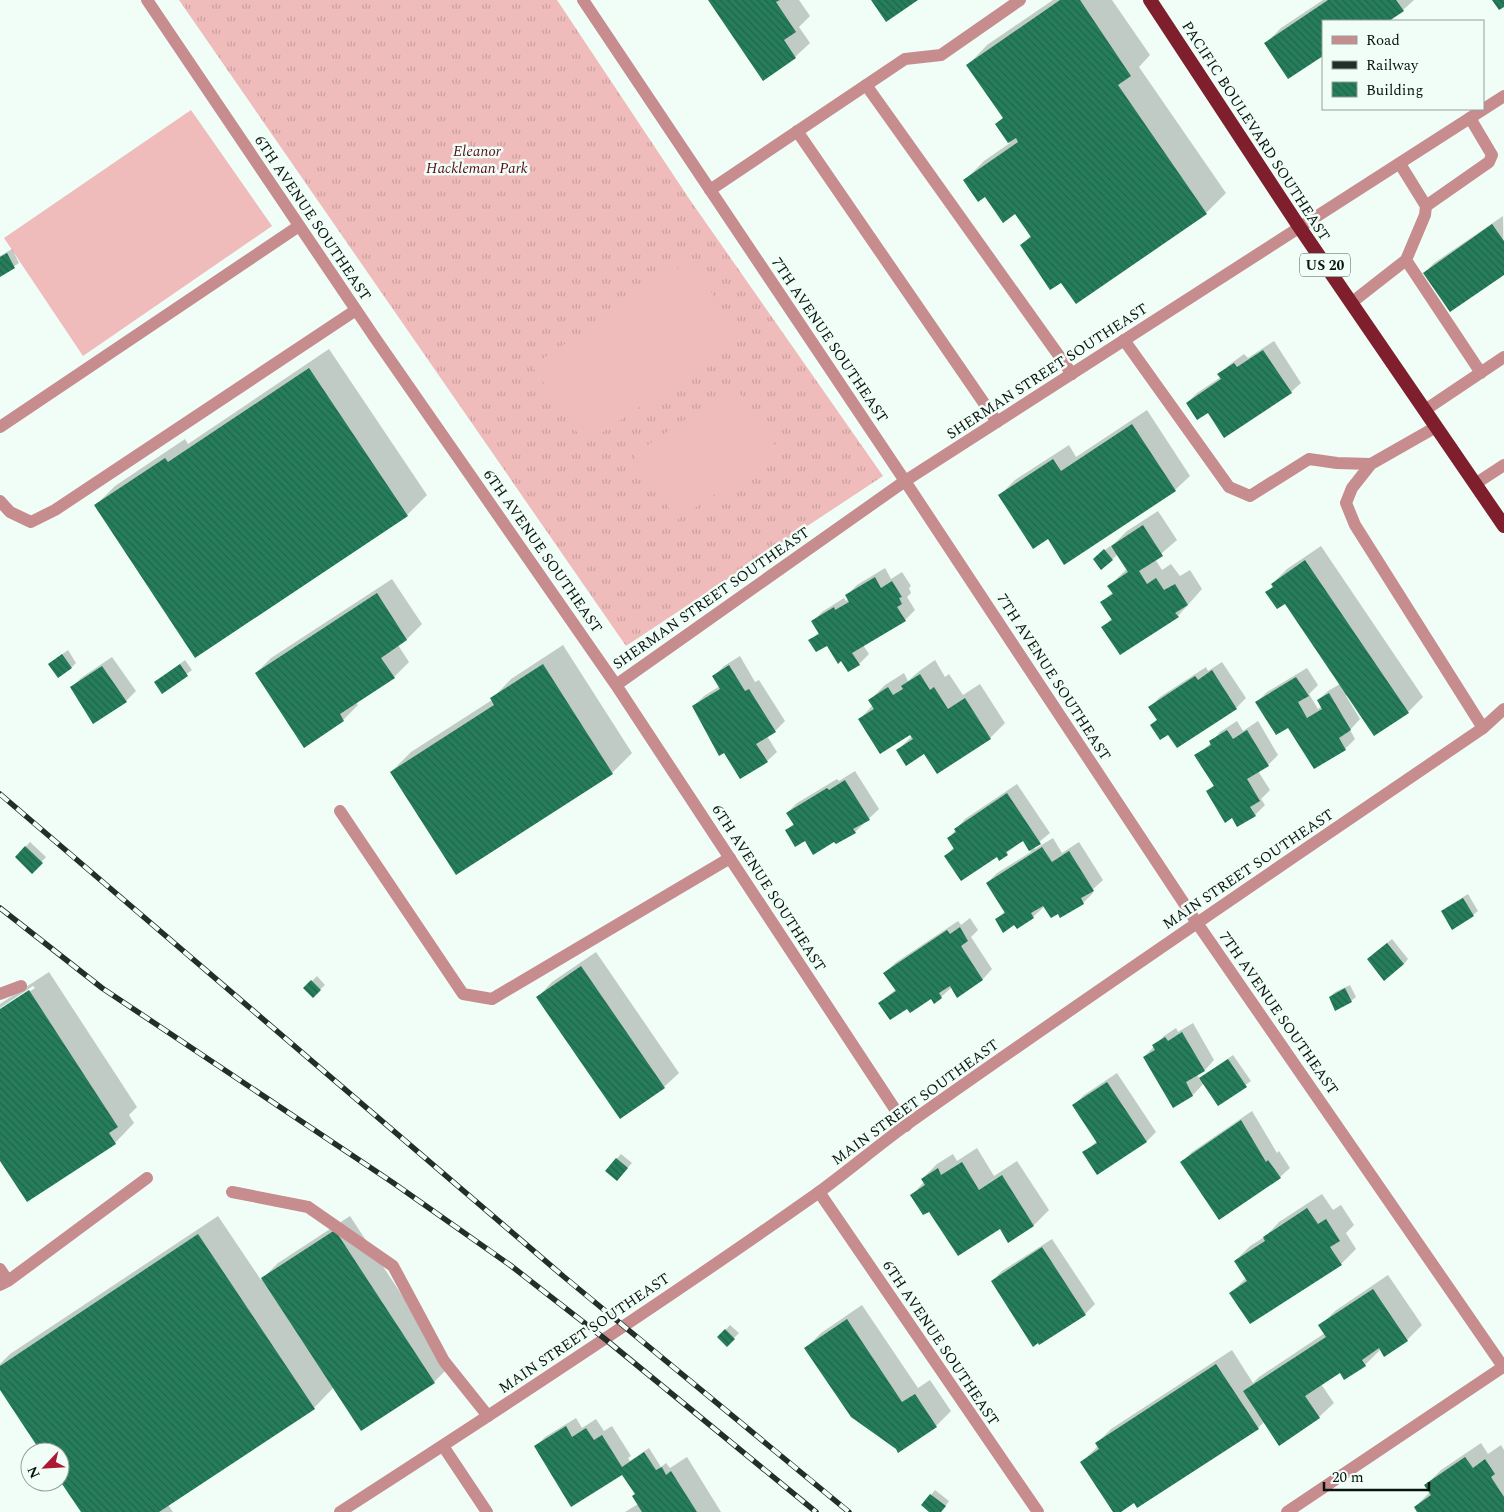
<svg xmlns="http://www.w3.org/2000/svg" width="1504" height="1512" font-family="Spectral,serif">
<defs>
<pattern id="grass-tufts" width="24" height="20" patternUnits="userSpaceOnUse" patternTransform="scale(1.25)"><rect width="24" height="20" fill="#efbbbb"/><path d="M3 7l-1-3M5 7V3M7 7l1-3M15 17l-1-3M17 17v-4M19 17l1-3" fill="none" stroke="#cba0a0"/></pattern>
<pattern id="building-back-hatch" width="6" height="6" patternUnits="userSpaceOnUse" patternTransform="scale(1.25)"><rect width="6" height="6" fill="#267d5c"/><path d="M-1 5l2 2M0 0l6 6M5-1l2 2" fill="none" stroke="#1f654a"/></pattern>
</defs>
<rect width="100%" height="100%" fill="#f0fef7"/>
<path fill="url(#grass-tufts)" d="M179,0H557L690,200L883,476L626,646Z"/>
<path fill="#efbbbb" d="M191,110L272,226L83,356L4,238Z
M690,260L742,338L585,444L532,366Z
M735,386L779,451L677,520L633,455Z"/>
<path fill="#0003" d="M710,0H799L810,16L799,27L810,43L795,57Z
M1053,0H1112L1150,55L1139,67L1226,193L1206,213L1062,281L1021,246L1031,235L1016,213L985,195L965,180L984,161L1010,143L997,124L1004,117L968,65L987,45Z
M1323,0H1414L1403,10L1387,21H1323L1266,43L1281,28Z
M1503,216L1504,274L1424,273L1434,263Z
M12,249L19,263L0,276V256Z
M1274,341L1301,383L1291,392L1187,403L1197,393L1221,377L1219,374L1229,365L1244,354L1248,358Z
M329,349L427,495L407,515L196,656L96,505L115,486L185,439L188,444Z
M1147,410L1190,476L1175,490L1048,538L1000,495L1015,480L1069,445L1076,457Z
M1158,511L1177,540L1155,559L1162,570L1171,564L1180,576L1190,570L1202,589L1178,616L1103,627L1112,618L1102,602L1113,592L1109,586L1127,569L1118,554L1102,569L1099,555L1110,546L1111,547L1127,531Z
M1321,546L1423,697L1408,712L1348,694L1346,696L1360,719L1350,730L1355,739L1345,749L1314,768L1289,726L1257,702L1267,692L1307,668L1318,685L1309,694L1318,709L1322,706L1318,700L1328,691L1340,684L1285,602L1267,593L1273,586L1272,584L1287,569Z
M885,568L891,579L902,572L911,586L909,588L911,593L907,597L915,610L905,620L863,645L869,654L859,664L842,659L827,644L810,641L819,632L812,622L822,612L844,598L846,601L849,599L847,595L857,585Z
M392,579L422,624L407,639L398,645L409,662L394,677L356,702L358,705L343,720L256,673L271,658Z
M563,645L632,753L612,773L456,873L391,772L411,752L492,700V699L511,679Z
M68,650L76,663L72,667L49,664Z
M740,656L755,682L759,680L785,721L775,731L767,736L777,752L767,761L694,706L704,696L720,686L714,676L724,666Z
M112,657L136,691L126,701L71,688L81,678Z
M185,660L192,670L162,692L156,682Z
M935,660L945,677L949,674L963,695L980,684L1005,723L990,738L924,752L898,750L912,736L910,733L860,719L873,705L870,700L885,685L904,673L908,681L918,672Z
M1222,662L1246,698L1236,708L1151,725L1158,719L1150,707L1160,697L1206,667L1208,671Z
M1237,721L1243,731L1258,721L1278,755L1268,765L1258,771L1270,790L1261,799L1265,805L1255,815L1233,816L1207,792L1214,785L1196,756L1211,743L1220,732Z
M855,771L879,809L855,832L834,840H805L787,830L794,823L787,813L797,803L837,779L839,781Z
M1017,784L1050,833L1033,847L1035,849L1053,838L1062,853L1079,842L1103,880L1092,890L1093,893L1083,903L1058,912L1045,906L1033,917L1015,924L996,920L1005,911L987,883L997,873L1031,852L1023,840L999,859L997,856H946L954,847L948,839L965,819Z
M30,842L46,857L32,872L16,857Z
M1468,894L1478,911L1473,915L1442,911L1447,907Z
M970,918L978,930L971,937L992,969L983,979L957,996L952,987L941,997H931L907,1007L880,1003L896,989L885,973L895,963L958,921L961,925Z
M1392,939L1408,959L1404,964L1373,954Z
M596,952L679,1073L664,1087L538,997L552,982Z
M49,972L137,1107L129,1115L134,1123L115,1143L0,1158V1011L35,988L33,986L0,1008V1004Z
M317,976L325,985L313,996L305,988Z
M1350,985L1356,997L1351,1001L1330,997L1335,992Z
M1193,1023L1214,1060L1205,1070L1197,1074L1200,1080L1206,1074L1233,1055L1251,1081L1218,1105L1204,1083L1193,1095L1173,1107L1144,1057L1164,1036L1176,1028L1178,1032Z
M1117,1073L1156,1132L1146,1142L1084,1153L1097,1141L1074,1105L1084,1095Z
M1252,1111L1277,1153L1279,1151L1290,1168L1280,1177L1182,1162L1192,1152Z
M977,1148L994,1176L1017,1161L1049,1210L1034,1225L1009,1241L1000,1228L930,1210L912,1195L924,1182L922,1179L937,1164L953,1154L957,1161Z
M621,1154L632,1163L621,1175L606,1171Z
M1322,1194L1333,1210L1341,1205L1354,1225L1346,1233L1356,1249L1341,1264L1231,1293L1246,1278L1235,1261L1250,1246L1266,1236L1279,1222Z
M218,1216L261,1280L278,1263L350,1216L449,1367L434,1382L334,1387L314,1408L168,1505L173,1512H82L60,1478V1452H43L0,1387V1364L10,1354Z
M1052,1239L1095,1304L1085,1314L992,1281L1002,1271Z
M1388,1275L1422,1325L1407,1340L1381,1349L1365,1365L1340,1371L1321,1384L1334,1403L1319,1417L1264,1422L1258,1428L1118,1512H1114L1082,1462L1098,1446L1096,1444L1111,1429L1232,1350L1253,1383L1259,1377L1325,1333L1320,1326L1335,1311Z
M862,1305L918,1388L930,1380L951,1411L936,1426L806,1348L821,1333Z
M730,1325L739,1333L727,1345L719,1337Z
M576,1418L582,1428L596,1419L604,1431L612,1426L631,1456L628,1458L630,1461L649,1448L661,1467L666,1463L670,1468L687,1457L721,1512H625L638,1504L636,1494L623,1473L535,1447L545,1437Z
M1481,1443L1488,1454L1501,1445L1504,1450V1512H1419L1415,1507L1431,1491L1426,1485L1441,1470Z
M935,1490L949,1501L941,1512H931V1495Z"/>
<path fill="url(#building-back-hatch)" d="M708,0H780L776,2L796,32L784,40L796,58L763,81Z
M871,0H918L886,22Z
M1060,0H1080L1131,76L1118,85L1207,214L1076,304L1061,283L1050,290L1020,245L1031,237L1015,214L1003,223L985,197L978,202L963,180L1018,142L1016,138L1008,143L995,124L1003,118L966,65Z
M1328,0H1396L1404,11L1389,21H1323V56L1288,79L1264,43Z
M1492,0H1504V7L1499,10Z
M1492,224L1504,241V275L1450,312L1423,273Z
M7,253L15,268L0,277V257Z
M1263,350L1292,393L1224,438L1208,413L1197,420L1186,403L1221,379L1217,374L1234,363L1237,367Z
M309,368L408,516L195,658L94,505L165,458L168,462Z
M1132,424L1176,491L1064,565L1048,539L1033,549L998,495L1053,459L1061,471Z
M1143,525L1163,556L1139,571L1147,584L1156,578L1164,590L1175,584L1188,605L1175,613L1179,617L1120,655L1101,627L1112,620L1100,602L1113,594L1107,586L1128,572L1111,546Z
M1104,549L1113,560L1101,570L1093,559Z
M1305,560L1409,713L1374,736L1285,604L1277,609L1265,592L1273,587L1271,584Z
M875,577L881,588L892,581L902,597L899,598L902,604L897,607L906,621L852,653L860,665L848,672L841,661L838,664L827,646L816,652L808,640L819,634L811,621L834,607L835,610L849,602L845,595Z
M377,593L407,640L381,658L395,678L340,714L344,721L304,748L255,673Z
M62,654L72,668L58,678L48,664Z
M180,664L188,676L162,694L154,682Z
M543,664L613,774L456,875L390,772L494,705L490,698Z
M729,665L745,691L749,689L776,732L756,744L768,762L740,779L724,753L719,756L692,706L720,689L712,676Z
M102,666L127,702L93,724L70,687Z
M1212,670L1237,709L1177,748L1168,735L1160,740L1150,725L1157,720L1148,707L1195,676L1198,680Z
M920,674L930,690L934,687L948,709L965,698L991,739L937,774L924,754L906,766L896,750L913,739L910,735L880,754L858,719L874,709L868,700L888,687L893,695L903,689L901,686Z
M1296,677L1309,696L1298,702L1307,718L1322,709L1317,700L1329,693L1351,730L1339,738L1346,750L1314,769L1288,728L1276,735L1255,702Z
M1227,730L1233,739L1247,730L1269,766L1247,779L1260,801L1250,807L1256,816L1237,827L1232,818L1225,823L1206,791L1214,786L1194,755L1211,745L1209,741Z
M845,780L870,820L853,829L856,833L836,844L834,842L813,855L805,841L795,847L785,830L794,825L786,813L827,788L829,790Z
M1007,793L1041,844L1029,851L1023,841L1006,852L1008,855L999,861L997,857L961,881L944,856L954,849L947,838L956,832L954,829Z
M25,846L43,863L32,874L15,857Z
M1042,847L1052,862L1069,851L1094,891L1081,898L1084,904L1060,918L1058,914L1051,918L1043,906L1031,913L1034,918L1017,929L1014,925L1003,933L995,919L1005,913L986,883Z
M1463,898L1474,916L1452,930L1441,911Z
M960,927L968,941L961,946L983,980L957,998L950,986L939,993L942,998L934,1004L931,999L910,1013L907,1009L890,1020L878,1003L896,991L883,973L947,930L950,934Z
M1387,943L1404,964L1384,981L1367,959Z
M581,966L665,1088L620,1119L536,997Z
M311,980L321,990L313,998L303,988Z
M1345,988L1352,1002L1335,1011L1329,997Z
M29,990L118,1127L109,1133L116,1144L27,1202L0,1161V1009Z
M1182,1032L1205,1071L1186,1082L1193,1096L1173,1108L1143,1057L1155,1050L1152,1045L1165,1037L1168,1041Z
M1228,1059L1247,1087L1218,1106L1199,1078Z
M1107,1082L1147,1142L1097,1175L1082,1152L1097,1143L1072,1105Z
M1241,1120L1266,1162L1268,1160L1281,1178L1219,1220L1180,1162Z
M616,1158L628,1168L617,1181L605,1171Z
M962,1162L979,1190L1002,1175L1034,1226L1008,1243L1000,1229L958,1256L929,1212L923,1215L910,1195L925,1185L921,1179L938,1168L941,1175Z
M1307,1208L1318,1224L1326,1219L1340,1241L1330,1247L1342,1265L1250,1324L1229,1293L1247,1281L1234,1261L1265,1241L1263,1237Z
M335,1230L435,1383L361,1431L261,1278Z
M198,1234L315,1409L159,1512H81L60,1481V1452H41L0,1390V1366Z
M1042,1247L1086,1315L1039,1345L1038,1343L1033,1347L991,1281Z
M1373,1289L1408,1341L1384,1357L1379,1348L1362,1360L1366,1366L1344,1380L1340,1373L1305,1396L1320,1418L1279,1446L1243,1391L1326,1337L1318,1325Z
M847,1319L902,1402L915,1394L937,1427L898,1453L896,1449L851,1417L804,1348Z
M725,1329L735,1339L727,1347L717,1337Z
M1216,1364L1259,1429L1137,1508L1134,1503L1121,1512H1113L1080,1462L1099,1449L1095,1443Z
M566,1426L572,1437L586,1428L594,1440L602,1435L622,1467L644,1452L656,1470L662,1467L666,1475L671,1471L697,1512H642L632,1496L635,1494L622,1475L571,1507L534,1446Z
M1465,1457L1473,1468L1485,1459L1495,1474L1491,1477L1504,1497V1512H1417L1414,1507L1431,1495L1424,1485Z
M930,1494L946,1506L941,1512H929L921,1505Z"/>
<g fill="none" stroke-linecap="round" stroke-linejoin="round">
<path stroke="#c78d8e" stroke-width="12" d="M866,85L1072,374
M797,131L997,422
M710,190L905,59L941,55L1020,0
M1426,206L1489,162L1492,155L1470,118
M1406,260L1481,373
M1351,303L1406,260L1425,215L1426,206L1400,164
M1124,340L1229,487L1250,496L1309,459L1337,463L1371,464L1436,427
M1425,410L1504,357
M0,427L299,226
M1371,464L1352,488L1346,503L1355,525L1483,728
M1475,484L1504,465
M0,501L10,512L31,522L55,510L356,310
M340,811L463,994L492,999L730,858
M0,994L21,986
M232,1192L308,1207L393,1266L444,1361L488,1416
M0,1269L8,1281L0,1285
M8,1281L147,1178"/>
<path stroke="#c78d8e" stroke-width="12" d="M147,0L375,338L616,685L906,1126
M583,0L905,481L1197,923
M616,685L905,481L1504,96
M819,1192L1038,1512
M1287,1512L1503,1367"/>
<path stroke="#c78d8e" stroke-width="12" d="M1197,923L1504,1368
M443,1446L487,1512
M340,1512C500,1409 659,1305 815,1195C847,1172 877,1146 909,1123C1098,989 1291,859 1483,728L1504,709"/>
<path stroke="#7f1e2c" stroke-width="14" d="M1150,0L1300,228L1504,526"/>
<defs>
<path id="rail" d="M0,794L563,1276L849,1512
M0,908L102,988L392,1182L510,1265L605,1339L816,1512"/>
</defs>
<use href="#rail" stroke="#222e28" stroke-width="5.5"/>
<use href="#rail" stroke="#f0fef7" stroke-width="4" stroke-dasharray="11" stroke-linecap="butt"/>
</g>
<g text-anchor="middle" stroke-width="5" stroke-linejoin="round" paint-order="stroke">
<rect fill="#f0fef7" stroke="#4e5a54" stroke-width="1" x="1300" y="253.5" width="50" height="23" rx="4"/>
<g font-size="14" font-weight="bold" fill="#08140e">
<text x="1325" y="270">US 20</text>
</g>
<g font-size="15" fill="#08140e" stroke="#f0fef7">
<text transform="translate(1256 131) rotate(57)" y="5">PACIFIC BOULEVARD SOUTHEAST</text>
<text transform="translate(313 218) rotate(56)" y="5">6TH AVENUE SOUTHEAST</text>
<text transform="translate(830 340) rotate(56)" y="5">7TH AVENUE SOUTHEAST</text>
<text transform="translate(1047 371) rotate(-33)" y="5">SHERMAN STREET SOUTHEAST</text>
<text transform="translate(543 551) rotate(55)" y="5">6TH AVENUE SOUTHEAST</text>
<text transform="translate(711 598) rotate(-35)" y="5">SHERMAN STREET SOUTHEAST</text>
<text transform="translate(1054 677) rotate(57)" y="5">7TH AVENUE SOUTHEAST</text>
<text transform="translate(1248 869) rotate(-34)" y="5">MAIN STREET SOUTHEAST</text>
<text transform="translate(769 888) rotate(57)" y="5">6TH AVENUE SOUTHEAST</text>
<text transform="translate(1279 1013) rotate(55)" y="5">7TH AVENUE SOUTHEAST</text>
<text transform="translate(915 1102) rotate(-36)" y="5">MAIN STREET SOUTHEAST</text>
<text transform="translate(584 1333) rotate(-34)" y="5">MAIN STREET SOUTHEAST</text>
<text transform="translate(941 1343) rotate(56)" y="5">6TH AVENUE SOUTHEAST</text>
</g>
<g font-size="15" font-style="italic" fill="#570f1a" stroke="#f0fef7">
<text x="477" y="156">Eleanor<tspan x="477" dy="17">Hackleman Park</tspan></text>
</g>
</g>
<rect x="1322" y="20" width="162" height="90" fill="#f0fef7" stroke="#93a09a"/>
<rect x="1332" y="36" width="25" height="8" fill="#c78d8e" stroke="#93a09a"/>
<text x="1366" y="45" font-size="15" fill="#08140e">Road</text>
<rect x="1332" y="61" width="25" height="8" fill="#222e28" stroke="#93a09a"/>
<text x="1366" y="70" font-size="15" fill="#08140e">Railway</text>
<rect x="1332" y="82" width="25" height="15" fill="url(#building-back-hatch)" stroke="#93a09a"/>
<text x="1366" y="95" font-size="15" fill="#08140e">Building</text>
<g transform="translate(45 1467) rotate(245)"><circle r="24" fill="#f0fef7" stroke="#93a09a"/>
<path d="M0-4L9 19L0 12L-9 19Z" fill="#ad1835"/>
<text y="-8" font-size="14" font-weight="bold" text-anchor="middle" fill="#08140e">N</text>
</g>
<path d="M1324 1482v8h105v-8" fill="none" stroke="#08140e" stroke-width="2.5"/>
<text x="1332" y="1482" font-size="15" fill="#08140e" stroke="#f0fef7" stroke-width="4" paint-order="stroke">20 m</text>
</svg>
